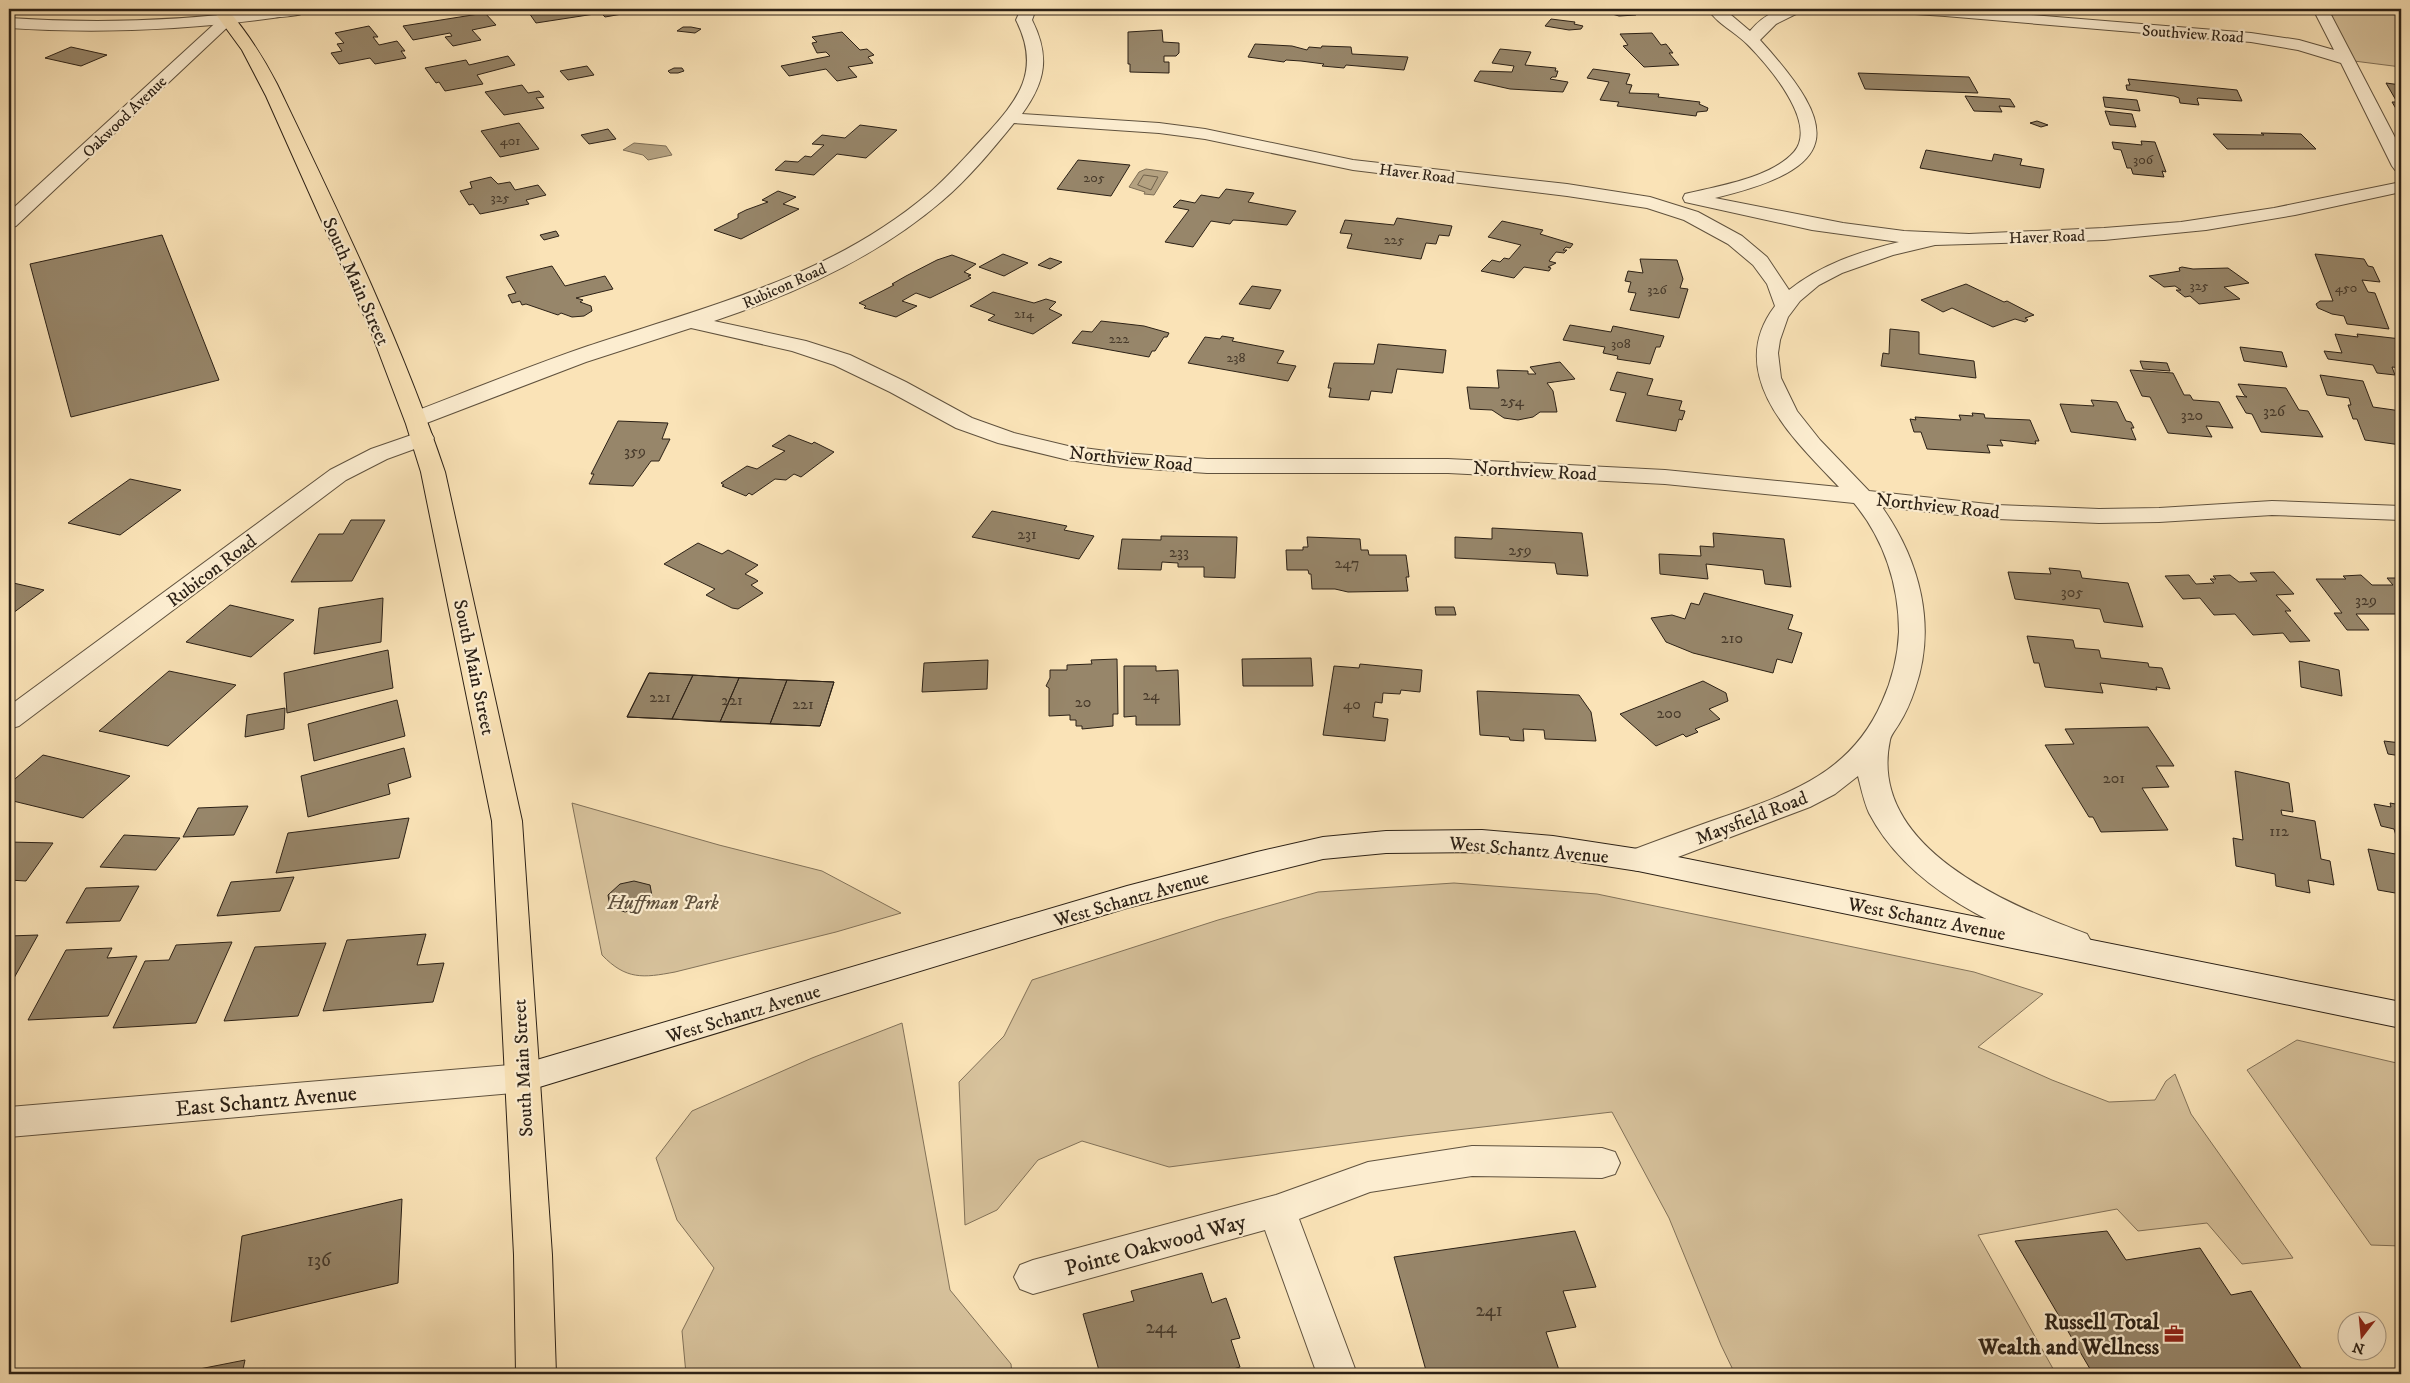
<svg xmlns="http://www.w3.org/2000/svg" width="2410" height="1383" font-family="'IM FELL DW Pica',serif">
<rect width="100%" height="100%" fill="#fae3b7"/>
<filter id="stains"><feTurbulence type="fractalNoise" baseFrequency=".004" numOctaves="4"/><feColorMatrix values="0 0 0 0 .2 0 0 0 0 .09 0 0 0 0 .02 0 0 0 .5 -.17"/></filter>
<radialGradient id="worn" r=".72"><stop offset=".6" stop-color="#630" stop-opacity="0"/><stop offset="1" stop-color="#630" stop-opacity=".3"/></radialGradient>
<path fill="#d7c29c" stroke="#827259" d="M2321,9H2401V67L2346,60Z
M572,803L719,845L822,871L901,913L836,932L675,972C643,978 626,980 602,955Z
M1454,883L1597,894L1974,972L2043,994L1978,1047L2052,1080L2109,1102L2155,1100L2166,1081L2175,1074L2191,1114L2293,1258L2242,1264L2207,1223L2138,1231L2117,1209L1978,1235L2056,1374H1735L1721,1345L1669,1218L1612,1112L1405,1136L1169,1167L1082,1141L1038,1160L997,1210L965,1225L959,1082L1004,1036L1032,980L1218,920L1318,892Z
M902,1023L950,1290L1011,1364L1012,1374H686L682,1331L714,1268L677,1220L656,1158L692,1111L812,1058Z
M2297,1040L2401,1064V1246L2371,1245L2247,1070Z"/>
<path fill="#b4a180" stroke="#7e6e56" d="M634,143L666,146L672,155L648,160L643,155L623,150Z
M1146,169L1168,172L1154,195L1144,194L1145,192L1129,187L1139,172Z"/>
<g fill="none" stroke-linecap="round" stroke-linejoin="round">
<path stroke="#70614b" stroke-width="1" d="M1144,175L1158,177L1151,190L1138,185Z"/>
</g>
<path fill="#97866a" stroke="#2c2116" d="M552,9H618L622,14L605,17L601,13L536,23L529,13Z
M1581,9H1632L1630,10L1636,12V15L1619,16L1598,10L1591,13Z
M2210,9H2252L2254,13Z
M485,13L496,25L472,30L481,40L453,46L445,37L452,36L450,33L413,40L403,26Z
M1551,19L1575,22L1574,24L1583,26L1581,29L1569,30L1545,26Z
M369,26L378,37H373L379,45L397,41L405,51H401L406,58L375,64L370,58L339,64L331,53L342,51L337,44L344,43L335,33Z
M683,27H691L701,29L695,33L677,31Z
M1162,30L1163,42L1179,43V53L1176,56H1164V62H1169V73L1130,72V64H1128V32Z
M842,32L860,50L867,49L874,55L868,57L873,63L848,67L857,77L837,81L826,69L789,76L781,66L830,56L826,52L817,53L812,43L817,42L812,37Z
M1652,33L1661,45L1666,44L1673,53H1669L1679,65L1644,67L1623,46L1628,45L1620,34Z
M1255,44L1292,46L1307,50L1309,47L1321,48L1322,46L1351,47L1352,54L1408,57L1404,70L1346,65L1344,68L1322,66L1324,64L1301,61L1286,60L1284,62L1248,57Z
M71,47L107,55L81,66L45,58Z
M1500,49L1531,52L1525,65L1556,68L1555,71H1558L1556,77H1552L1550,79L1568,82L1563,92L1510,89L1474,81L1480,71L1512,72L1514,66L1492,63Z
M508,56L515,65L477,75L483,84L445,91L439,82L436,83L425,68L466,60L469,65Z
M587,66L594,75L568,80L560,71Z
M674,68H682L684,71L678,73H670L668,71Z
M1593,69L1630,74L1626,84L1632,85L1629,93L1659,94L1658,97L1700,102L1699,104L1708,108L1707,111L1697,112L1696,116L1617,106L1619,102L1600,100L1609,82L1587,78Z
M1858,73L1969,77L1978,93L1865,89Z
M2128,79L2237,90L2242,101L2198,98L2197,99L2199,105L2180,103L2179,98L2174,96L2127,90L2126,85H2130Z
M2386,83L2401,85V117L2392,102H2397Z
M522,85L528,93L539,91L544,97L536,98L544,108L504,115L485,92Z
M1965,96L2010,99L2015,107L1999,106L2002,112L1974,111Z
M2103,97L2137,100L2140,111L2105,107Z
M2105,111L2132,114L2136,127L2110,125Z
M2037,121L2048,125L2041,127L2030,123Z
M519,123L539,149L500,157L481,131Z
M860,125L897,130L866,158L837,154L814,175L775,170L785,161L798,162L805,156L811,157L824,145L812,144L822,135L845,138Z
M608,129L616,139L589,144L581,135Z
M2261,133L2301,134L2316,149H2227L2213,134L2264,135Z
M2141,141L2155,142L2166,172L2162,171L2164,177L2133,174L2131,168H2127L2121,150L2114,149L2112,142L2142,145Z
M1926,150L1992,161L1994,154L2022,159L2020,165L2044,169L2040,188L1920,168Z
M1078,160L1130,165L1111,196L1057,189Z
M491,177L498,184L510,182L515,190L538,185L546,195L526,200L529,204L480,214L473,204L469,205L460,191L472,188L470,182Z
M1226,189L1254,193L1248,202L1296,211L1287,225L1249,221L1233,220L1230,224L1211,221L1193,247L1165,242L1189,210L1173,207L1180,200L1195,203L1201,195L1219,198Z
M778,191L796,197L783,204L799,209L741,239L714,230L738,218V214L746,210L768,202L762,200Z
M1397,218L1452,226L1449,236L1439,235L1436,244L1426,243L1421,259L1347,248L1352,234L1340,233L1345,220L1394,225Z
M1502,221L1543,230L1540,234L1573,244L1570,248L1566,247L1563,250H1567L1564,253L1556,252L1549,261L1556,263L1548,267L1551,268L1549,271L1524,267L1514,278L1481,271L1492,260L1500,262L1504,258L1509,259L1521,245L1488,237Z
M556,231L559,236L544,240L540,235Z
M162,235L219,380L71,417L30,264Z
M1003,254L1028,263L1004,276L979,267Z
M2315,254L2364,259L2368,266L2373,267L2380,282L2362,280L2368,292L2375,293L2389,329L2347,324L2344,316L2332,314L2318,308L2316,304L2320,301H2333Z
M952,255L976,264L964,272L971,275L968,276L971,278L930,298L916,293L902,301L917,306L896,317L864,308L866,306L859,303L894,285L892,284L906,276L937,260Z
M1050,258L1062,262L1050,269L1038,265Z
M1640,259L1677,260L1683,279L1680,288L1688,289L1679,318L1630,310L1636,293L1628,292L1631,282L1625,281L1628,271L1643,273Z
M552,266L565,286L605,276L613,289L576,298L583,300L580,302L591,306L592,311L584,316L572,317L561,313L558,315L526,304L522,305L520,301L512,303L508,295L516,293L506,277Z
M2182,267L2193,269L2228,268L2249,283L2224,287L2240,299L2199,304L2190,296L2185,297L2176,290H2181L2175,286L2164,287L2149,276L2180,271L2179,268Z
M1966,284L2004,302L2007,301L2034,315L2025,318L2028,320L2025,322L2015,319L1993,327L1952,308L1943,312L1921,300Z
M1252,286L1281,290L1270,309L1239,304Z
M993,292L1034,303L1046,299L1056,302L1049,309L1062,315L1033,334L1000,324L988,320L995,315L970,306Z
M1101,321L1144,326L1169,333L1167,337H1164L1155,351H1152L1149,357L1072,343L1082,331L1092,332Z
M1570,325L1611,332L1613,326L1664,336L1660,347H1656L1650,364L1617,359L1618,356L1603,353L1605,347L1563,340Z
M1890,329L1919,332V354L1974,361L1976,378L1881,366L1883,353L1889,354Z
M2335,334L2358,337L2357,334L2401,339V368L2392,367L2395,375L2377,373L2373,365L2328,359L2324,351L2342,353Z
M1222,336L1234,338L1232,341L1284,351L1277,363L1296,366L1288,381L1188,363L1205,337L1220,339Z
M1378,344L1446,350L1443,373L1397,369L1392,393L1371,391L1369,400L1329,397L1331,388H1328L1334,363L1374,364Z
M2240,347L2282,352L2287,367L2244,361Z
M2140,361L2167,363L2170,371L2143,369Z
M1560,362L1575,379L1547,383L1553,391L1557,412H1540L1533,417L1518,420L1504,418L1492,410L1470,409L1467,387L1499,388L1497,370L1528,371V374H1536L1530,367Z
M2130,370L2173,373L2184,395H2190L2193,400L2219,402L2233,428L2206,426L2212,437L2168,433L2150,397L2142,396Z
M1617,372L1653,379L1647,395L1682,401L1679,410L1685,411L1682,420L1679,419L1676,431L1616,421L1626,393L1610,390Z
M2320,375L2363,381L2373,407L2401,411V445L2365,440L2357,419H2353L2348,405H2351L2349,398L2327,395Z
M2238,384L2286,388L2299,410L2308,411L2323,437L2261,432L2252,414L2246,413L2236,396L2247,397L2244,395Z
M2091,400L2117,402L2126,421L2131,422L2134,428H2131L2136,440L2071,432L2060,404L2094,406Z
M1972,413L1984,414L1985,418L2030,420L2039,441H2035L2036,444L2000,440L2003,446L1987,445L1990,453L1927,449L1921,432H1914L1910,419L1916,420L1915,417L1961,420L1959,415L1973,416Z
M618,421L668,423L662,439H670L659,461H651L633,486L589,484L594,474H591Z
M789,435L812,444L814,442L834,452L801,477L794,474L786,480L775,479L752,495L749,493L746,496L722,486L724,485L721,483L747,466L757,469L785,451L772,446Z
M130,479L181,490L120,535L68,523Z
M992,511L1067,526L1064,530L1094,536L1079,559L972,537Z
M351,520H385L352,581L291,582L319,534H343Z
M1492,528L1582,533L1588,576L1557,574L1555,563L1455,558V537L1492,539Z
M1713,533L1784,539L1791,587L1765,584L1763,570L1706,564L1708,579L1660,574L1659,554L1701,556L1700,546L1714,547Z
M1161,536L1237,537L1235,578L1204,577V567H1178V563L1162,562L1161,570L1118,569L1122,539L1161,540Z
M1307,537L1360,539L1361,550H1368L1369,555H1406L1409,577H1406L1408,591L1348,592L1335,589H1312L1311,574H1309L1308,570H1287L1286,550H1303V547H1308Z
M698,543L722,554L728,550L758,565L745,574L755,579L758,581L751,585L763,593L738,609L732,608L706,595L715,589L664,564Z
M2049,568L2080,571L2082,578L2128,583L2143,627L2104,622L2100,609L2015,599L2008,572L2051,574Z
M2274,572L2294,594L2276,595L2291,611H2285L2310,641L2290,642L2283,633L2253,635L2235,614L2214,615L2200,598L2183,599L2165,576L2189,575L2196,584L2214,583L2210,579H2216L2213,576L2230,575L2239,582L2257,581L2250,573Z
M2361,575L2372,585H2393L2387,578H2401V614H2356L2369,630H2347L2334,613H2342L2316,579H2346L2343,576Z
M9,582L44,590L9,616Z
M1704,593L1793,615L1788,629L1802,633L1792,663L1777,659L1773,673L1693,653L1666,642L1651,618L1672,615L1685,619L1691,603L1699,605Z
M383,598L381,642L314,654L319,608Z
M230,605L294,620L251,657L186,642Z
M1435,607H1454L1456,615H1436Z
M2027,636L2073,640L2075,648L2099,650L2101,658L2148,663L2149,667L2162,668L2170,689L2156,687L2157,690L2100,683L2103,693L2045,687L2039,663H2034Z
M388,650L393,688L287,713L284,673Z
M1311,658L1313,686H1243L1242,659Z
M1117,659L1118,714H1113V726L1082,729V726H1076V720H1070V715L1049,716V688L1046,686L1050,678V670H1067V665L1092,664L1091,660Z
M988,660L987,689L922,692L924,663Z
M2299,661L2339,670L2342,696L2301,687Z
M1360,664L1422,670L1420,692L1401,690L1400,694L1383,693L1382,703L1375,702L1373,717L1388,719L1385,741L1323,735L1334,666L1359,668Z
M1124,666H1156V671L1178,670L1180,725H1136V716L1124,717Z
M169,671L236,685L168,746L99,731Z
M649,673L787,680L834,682L820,726L627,717Z
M649,673L693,675L672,719L627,717Z
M693,675L739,678L720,722L672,719Z
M739,678L787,680L770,724L720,722Z
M787,680L834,682L820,726L770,724Z
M1703,681L1726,693L1728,701L1709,709L1720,719L1695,729L1698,732L1686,737L1683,734L1656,746L1620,714Z
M1477,691L1579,695L1591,712L1596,741L1545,739L1544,730L1523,729L1524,741L1510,740L1509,737L1480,735Z
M397,700L405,736L314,761L308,724Z
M285,708L284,729L245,737L247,715Z
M2148,727L2174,766H2156L2169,787L2142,788L2168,830L2101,832L2093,817H2089L2045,745L2074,744L2065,729Z
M2384,741L2401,743V756L2388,754Z
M404,748L411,777L388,784L390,794L308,817L301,776Z
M43,755L130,776L83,818L9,800V784Z
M2235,771L2289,783L2293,812L2281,810L2282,815L2315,821L2321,859L2330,861L2334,885L2308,880L2310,893L2276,886L2275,874L2236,866L2233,838L2243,840Z
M2390,803L2401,805V852L2394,829L2381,826L2374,804L2391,807Z
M248,806L234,835L183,837L198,808Z
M409,818L399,858L276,873L288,833Z
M124,835L180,838L156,870L100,867Z
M9,842L53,843L26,881L9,880Z
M2368,849L2401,855V894L2378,890Z
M294,877L280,911L217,916L231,882Z
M634,881L650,885L652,896L642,907L625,912L610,907L608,895L620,884Z
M139,886L120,921L66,923L86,888Z
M426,934L417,965L444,963L433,1002L323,1011L347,940Z
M38,935L9,987V936Z
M232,942L196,1023L113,1028L145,961L169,960L176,945Z
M326,943L298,1016L224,1021L255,947Z
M112,948L107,958L137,956L108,1016L28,1020L66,950Z
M402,1199L398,1283L231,1322L242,1236Z
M1575,1231L1596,1287L1563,1291L1576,1327L1546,1332L1559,1370L1534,1374H1427L1394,1257Z
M2107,1231L2126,1260L2200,1248L2231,1295L2251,1291L2305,1374H2093L2015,1241Z
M1202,1273L1212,1303L1226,1298L1240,1338L1231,1340L1240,1367L1230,1370L1231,1374H1100L1083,1314L1134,1301L1131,1291Z
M245,1360L242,1374H174Z"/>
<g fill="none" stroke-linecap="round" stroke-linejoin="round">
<defs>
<path id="minor" d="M272,9H310C304,17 283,16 273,18C186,30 97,34 9,28V18C97,24 185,21 272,9Z
M1021,9H1036L1032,20C1050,56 1046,81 1022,114L1159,123L1205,129L1353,160L1567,184L1650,197L1698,212L1742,236L1767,257L1789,290C1822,264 1859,252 1899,242L1812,230L1685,202L1683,198L1685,194C1718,186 1771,178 1794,152C1819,123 1767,64 1747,44C1735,32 1716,23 1708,9H1724L1750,31C1766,12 1779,9 1802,9L1800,12L1776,24L1760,40C1843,131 1840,168 1715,198L1843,223L1904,231L1969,234L2104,228L2181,222L2274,208L2401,182V192L2295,215L2206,230L2104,240L1935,245L1893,255L1842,273L1819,285L1800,301L1788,317L1780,340L1778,353L1781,378L1797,411L1820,440L1869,491L1997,505L2099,509L2159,508L2272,501L2401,506V520L2272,515L2159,522L2099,523L1997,519L1882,507C1920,561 1937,626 1915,689C1911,701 1906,713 1899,724C1896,729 1891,735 1890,740C1867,847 2008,905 2087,934L2092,943L2087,952L2076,955C1999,931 1908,888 1869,813C1864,802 1861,788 1858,776L1835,794L1810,807L1649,868L1638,871L1627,868L1623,860L1627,852C1659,840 1691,828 1723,817C1791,793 1851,773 1882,702C1892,680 1898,656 1899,632C1899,585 1884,539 1854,503L1665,484L1448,473H1207L1122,467L1068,460L998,443L956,428L890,392L834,365L792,351L691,328L586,362L424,424L416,426L408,424L405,419L408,414C468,391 527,367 588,346C708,306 830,277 929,193C949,176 966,156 984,137C1018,100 1042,71 1016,20ZM1014,123L1159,133L1205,139L1353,170L1567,196L1647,208L1684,220L1728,244L1753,265L1767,284L1775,306C1723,374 1794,440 1839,487L1665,470L1448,459H1207L1122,453L1068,446L1014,433L972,418L906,382L850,355L806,341L714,321C795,294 877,257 942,201C969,178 992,150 1014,123Z
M1907,9H1959L2251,33L2299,40L2334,50L2313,9H2328L2401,149V171L2395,170L2392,166L2341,63L2298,50L2251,42L1945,16L1915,14Z
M423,431L431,433L434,438L431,443L387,459L346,480L19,726L9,729V706L330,470L371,449Z
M1472,1146L1602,1148L1615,1152L1620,1163L1615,1174L1602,1178L1472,1176L1370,1192L1299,1219L1357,1374H1317L1265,1230L1033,1294L1020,1289L1014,1277L1020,1265L1033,1260L1276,1195L1368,1162Z"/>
<path id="tertiary" d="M228,14L236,19L233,22L16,226L9,228V212L223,16Z
M523,1064L535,1068L540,1078L535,1088L523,1092L9,1137V1107Z"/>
<path id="secondary" d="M1482,830L1553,836L1638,849L2401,1002V1028L1638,871L1553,858L1482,852L1386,853L1323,859L1127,908L523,1092L511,1088L506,1078L511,1068L523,1064L1127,886L1257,852L1323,837L1386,831Z"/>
<path id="primary" d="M212,9H227C247,32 263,57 277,84C338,211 400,338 445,472L522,821L552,1255L556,1374H516L514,1255L492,821L421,472L406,424L370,329L266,96L242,50Z"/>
</defs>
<use href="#minor" stroke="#60523e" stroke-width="2"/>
<use href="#tertiary" stroke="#60523e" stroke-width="2"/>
<use href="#secondary" stroke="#2c2116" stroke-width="2"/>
<use href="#primary" stroke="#2c2116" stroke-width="2"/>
<use href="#minor" fill="#fcedd0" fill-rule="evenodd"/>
<use href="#tertiary" fill="#fcedd0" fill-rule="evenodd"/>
<use href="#secondary" fill="#fcedd0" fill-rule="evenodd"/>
<use href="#primary" fill="#fae3b7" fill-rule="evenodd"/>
</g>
<defs>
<symbol id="office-bare" viewBox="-9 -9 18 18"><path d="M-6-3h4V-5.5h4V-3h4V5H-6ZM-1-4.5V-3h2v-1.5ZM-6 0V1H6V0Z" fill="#8f2418" stroke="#fcedd0" stroke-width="2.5" paint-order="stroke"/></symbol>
</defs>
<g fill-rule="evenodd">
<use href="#office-bare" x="2160" y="1320" width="28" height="28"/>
</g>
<g text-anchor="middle" stroke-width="4.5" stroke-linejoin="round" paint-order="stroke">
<g font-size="14" fill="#473a2b">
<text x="510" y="145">401</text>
<text x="2143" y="164">306</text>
<text x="1094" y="182">205</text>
<text x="500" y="202">325</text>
<text x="1394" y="244">225</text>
<text x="2199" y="290">325</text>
<text x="2346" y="292">450</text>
<text x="1657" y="294">326</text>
<text x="1024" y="318">214</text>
<text x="1119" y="343">222</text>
<text x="1621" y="348">308</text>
<text x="1236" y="362">238</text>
</g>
<g font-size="16" fill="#2c2116" stroke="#fcedd0">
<text transform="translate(2193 33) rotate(4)" y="6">Southview Road</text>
<text transform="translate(124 116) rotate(-44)" y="6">Oakwood Avenue</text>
<text transform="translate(1417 173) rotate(7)" y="6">Haver Road</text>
<text transform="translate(2047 236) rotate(-2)" y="6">Haver Road</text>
<text transform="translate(784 285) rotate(-24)" y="6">Rubicon Road</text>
</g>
<g font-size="16" fill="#473a2b">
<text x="1512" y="406">254</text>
<text x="2274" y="416">326</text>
<text x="2192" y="420">320</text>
<text x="635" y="456">359</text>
<text x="1027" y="539">231</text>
<text x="1520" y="555">259</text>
<text x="1179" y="557">233</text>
<text x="1347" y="568">247</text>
<text x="2072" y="597">305</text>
<text x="2366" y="605">329</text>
<text x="1732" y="643">210</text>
<text x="1151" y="700">24</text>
<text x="660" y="702">221</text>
<text x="732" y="705">221</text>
<text x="1083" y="707">20</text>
<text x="803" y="709">221</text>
<text x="1352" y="709">40</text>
<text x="1669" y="718">200</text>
<text x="2114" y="783">201</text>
<text x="2279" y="836">112</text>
</g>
<g font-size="19" fill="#2c2116" stroke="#fcedd0">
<text transform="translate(357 281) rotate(66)" y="7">South Main Street</text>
<text transform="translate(1131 458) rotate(6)" y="7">Northview Road</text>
<text transform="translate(1535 470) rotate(3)" y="7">Northview Road</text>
<text transform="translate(1938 505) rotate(6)" y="7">Northview Road</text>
<text transform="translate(211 570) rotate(-37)" y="7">Rubicon Road</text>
<text transform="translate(475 667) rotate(78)" y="7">South Main Street</text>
<text transform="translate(1751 817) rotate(-21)" y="7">Maysfield Road</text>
<text transform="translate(1529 849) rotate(5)" y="7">West Schantz Avenue</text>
<text transform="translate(1131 898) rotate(-16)" y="7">West Schantz Avenue</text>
<text transform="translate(1927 918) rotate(11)" y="7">West Schantz Avenue</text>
<text transform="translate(743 1013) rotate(-17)" y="7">West Schantz Avenue</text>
<text transform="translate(522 1068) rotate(-93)" y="7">South Main Street</text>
</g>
<g font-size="19" font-style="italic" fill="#5f513e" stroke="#fcedd0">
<text x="663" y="909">Huffman Park</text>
</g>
<g font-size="19" fill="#473a2b">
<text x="319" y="1266">136</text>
<text x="1489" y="1316">241</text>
<text x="1161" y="1333">244</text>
</g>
<g font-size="22" fill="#2c2116" stroke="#fcedd0">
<text transform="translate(266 1100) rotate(-5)" y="8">East Schantz Avenue</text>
<text transform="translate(1155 1244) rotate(-15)" y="8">Pointe Oakwood Way</text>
</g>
<g font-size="22" font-weight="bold" fill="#2c2116" stroke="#fcedd0" text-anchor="end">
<text x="2159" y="1329">Russell Total<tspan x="2159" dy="25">Wealth and Wellness</tspan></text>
</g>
</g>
<rect width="2410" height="1383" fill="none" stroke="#fae3b7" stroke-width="30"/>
<rect x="10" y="10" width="2390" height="1363" fill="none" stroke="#2c2116" stroke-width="2.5"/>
<rect x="15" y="15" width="2380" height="1353" fill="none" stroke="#2c2116"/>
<g transform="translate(2362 1336) rotate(196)"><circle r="24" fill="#fcedd0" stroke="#a99b86"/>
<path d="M0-4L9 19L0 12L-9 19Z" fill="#8f2418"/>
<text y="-8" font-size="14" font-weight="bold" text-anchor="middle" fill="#2c2116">N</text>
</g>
<rect width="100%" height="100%" filter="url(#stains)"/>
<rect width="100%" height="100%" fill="url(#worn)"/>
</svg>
